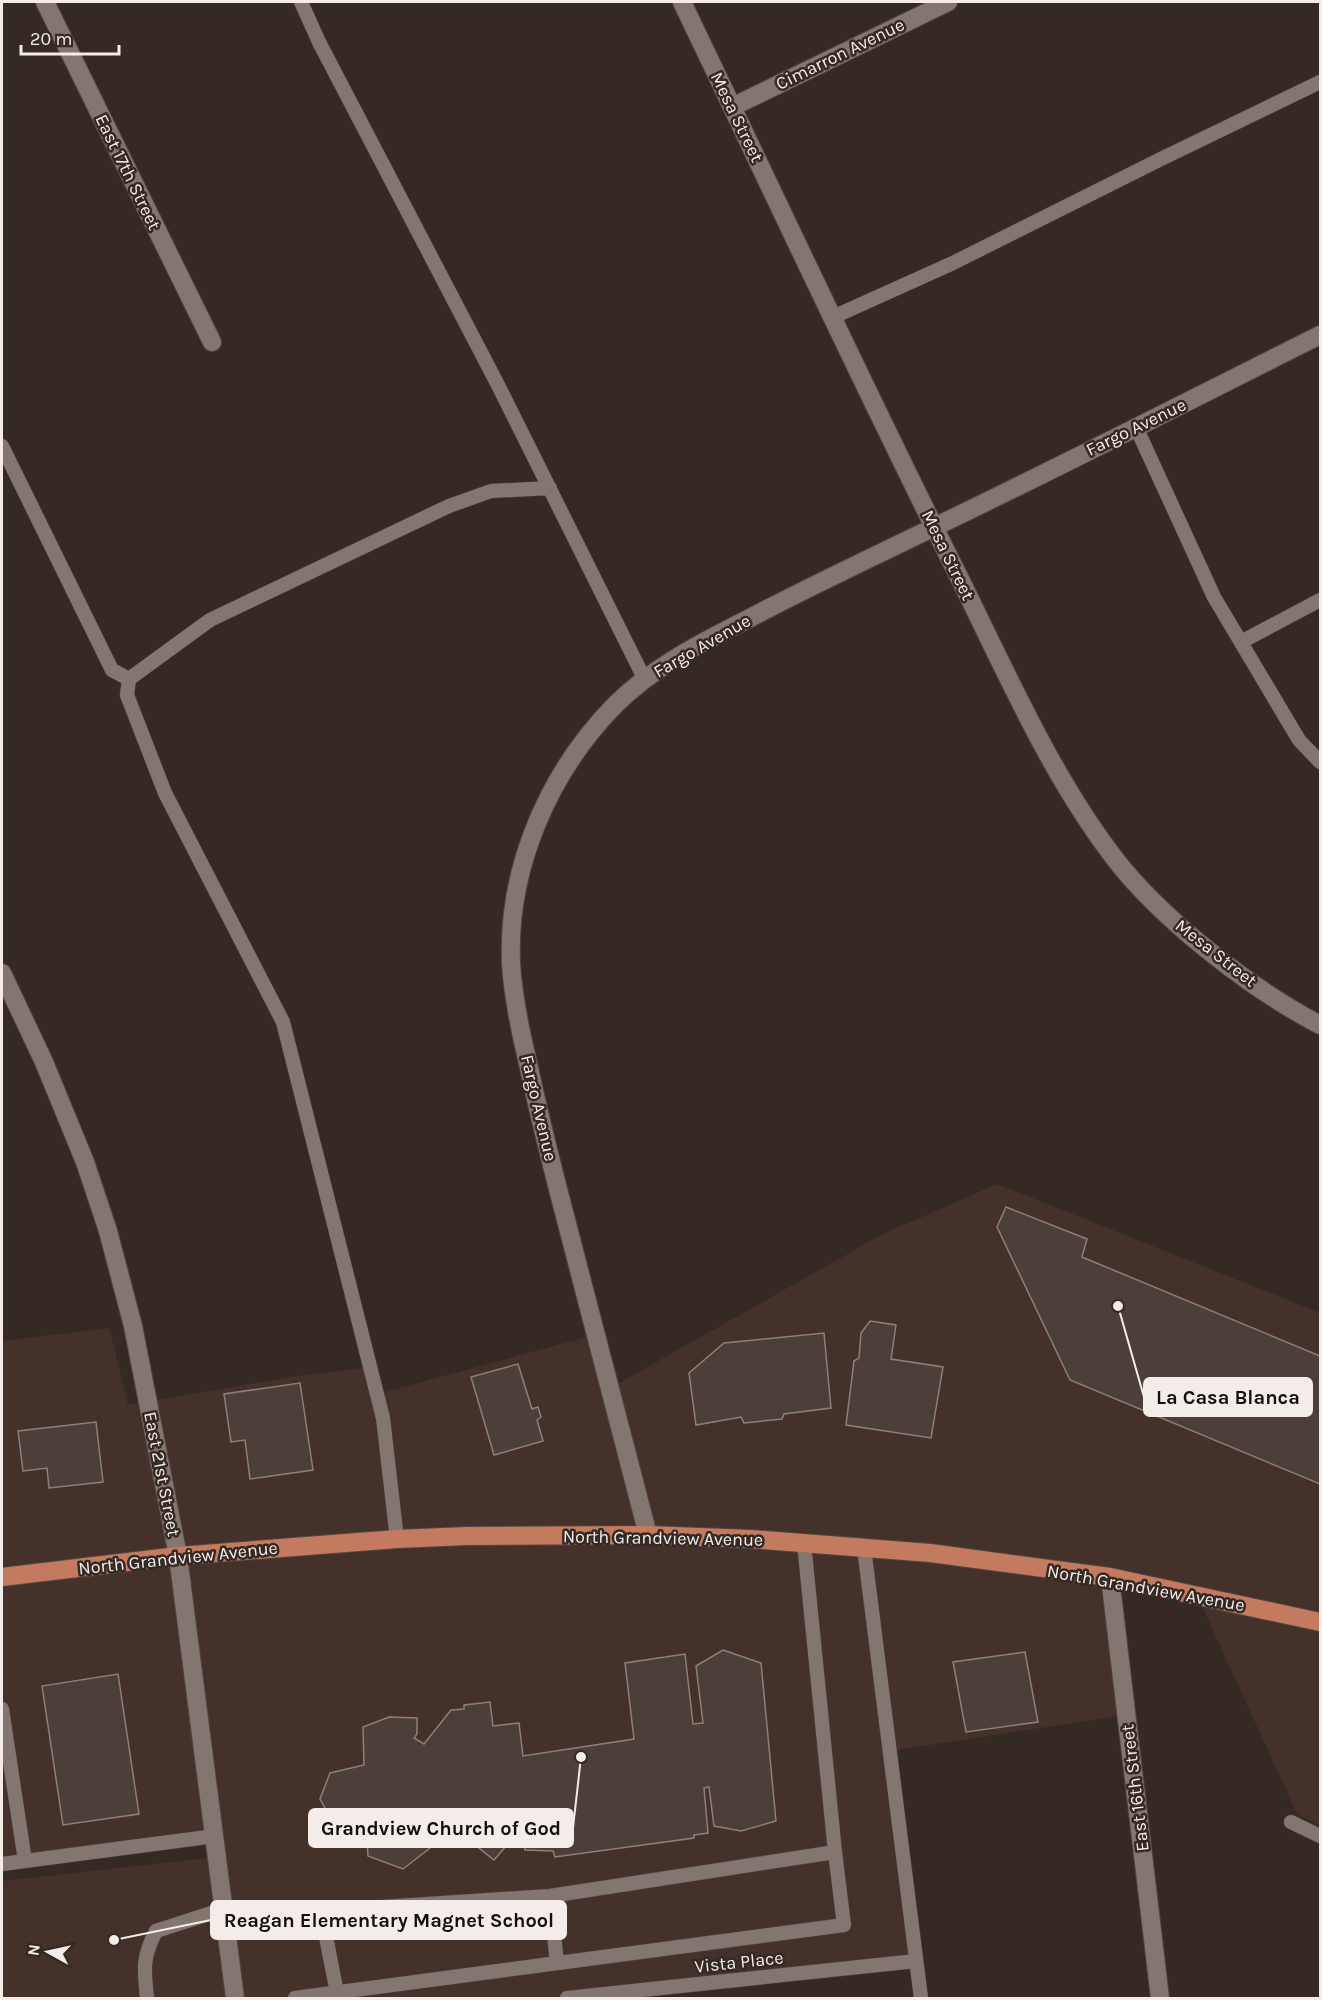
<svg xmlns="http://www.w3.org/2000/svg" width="1322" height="2000" font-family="Karla,sans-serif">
<rect width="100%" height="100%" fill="#352924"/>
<path fill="#43312a" d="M997,1184L1320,1313V1826L1297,1814L1197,1595L1110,1577L1125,1715L890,1751L910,1956L561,1998H2V1881L216,1857L214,1833L2,1858V1341L109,1328L128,1405L291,1377L363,1368L374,1395L594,1335L612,1387L883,1234Z"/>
<path fill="#4c3f3a" stroke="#8e7f7a" stroke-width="1.5" d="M1006,1207L1087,1239L1082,1257L1320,1356V1484L1070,1380L997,1227Z
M870,1321L896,1325L891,1359L943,1367L931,1438L846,1425L854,1361L859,1358L861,1333Z
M824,1333L831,1408L784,1414L782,1419L744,1423L741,1417L696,1425L689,1373L724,1343Z
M518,1364L532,1409L538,1407L541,1417L537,1420L543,1441L494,1455L471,1377Z
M300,1383L313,1470L250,1479L245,1440L231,1442L224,1394Z
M96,1422L103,1482L49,1488L47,1468L23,1471L18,1431Z
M723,1650L761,1663L776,1821L741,1831L714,1826L709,1787L704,1788L708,1833L694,1835V1838L555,1857L553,1851L525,1850L521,1821L505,1822L507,1845L494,1860L479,1848L478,1832L471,1840L435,1844L433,1835L429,1836L430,1848L403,1869L368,1856L366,1819L332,1821L320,1799L330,1773L364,1765L363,1727L389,1717L417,1718V1734L414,1738L424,1744L451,1710L464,1709V1705L490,1702L493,1726L519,1723L523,1756L634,1739L625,1663L685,1654L693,1724L703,1723L696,1666Z
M1025,1652L1038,1722L966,1732L953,1662Z
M118,1674L139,1814L63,1825L42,1686Z"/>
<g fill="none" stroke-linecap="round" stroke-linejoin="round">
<defs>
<path id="service" d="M301,2L319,42L499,387L645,680
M833,317L953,263L1163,158L1320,82
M1136,427L1214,597L1299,740L1320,762
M2,446L112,670L129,679
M1241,642L1320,600
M397,1539L383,1418L283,1022L165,793L127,695L129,679L210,620L449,506L491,491L550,488
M864,1548L921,1998
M2,1709L25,1861
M1291,1822L1320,1836
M2,1864L215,1836
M550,1896L557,1963
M321,1911L337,1993
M147,1998C144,1969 142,1958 156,1931L224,1909L321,1911L550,1896L835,1852L804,1543
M295,1998L844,1925L835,1852
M567,1998L916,1961"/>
<path id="minor" d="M45,2L212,342
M682,2C774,194 864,388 960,579C1008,676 1055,785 1123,869C1172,927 1253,990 1320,1025
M732,107L948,2
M2,973L44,1062L85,1162L108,1231L133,1326L178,1556L235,1998
M648,1535C618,1421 589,1307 559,1193C548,1150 537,1106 528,1063C520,1030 513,997 511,963C507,868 549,772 615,705C653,667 701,643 748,619C805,589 864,561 922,533C1056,469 1188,401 1320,335
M1110,1577L1160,1998"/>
<path id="primary" d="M2,1577L178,1556L397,1539L467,1536L648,1535L751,1539L930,1553L1110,1577L1320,1622"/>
</defs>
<use href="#service" stroke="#504642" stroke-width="15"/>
<use href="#minor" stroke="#504642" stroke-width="20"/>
<use href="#primary" stroke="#504642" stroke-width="20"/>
<use href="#service" stroke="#83756f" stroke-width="14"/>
<use href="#minor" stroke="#83756f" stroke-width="18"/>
<use href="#primary" stroke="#c47a5e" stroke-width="18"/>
</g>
<g text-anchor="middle" stroke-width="5" stroke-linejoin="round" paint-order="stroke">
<g font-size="18" fill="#f4ece9" stroke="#352924">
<text transform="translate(840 54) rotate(-26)" y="6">Cimarron Avenue</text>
<text transform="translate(737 117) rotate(64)" y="6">Mesa Street</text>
<text transform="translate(128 172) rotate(64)" y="6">East 17th Street</text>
<text transform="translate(1136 427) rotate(-26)" y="6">Fargo Avenue</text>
<text transform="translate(948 555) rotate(64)" y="6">Mesa Street</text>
<text transform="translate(702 646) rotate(-30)" y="6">Fargo Avenue</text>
<text transform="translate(1216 953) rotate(38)" y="6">Mesa Street</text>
<text transform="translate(539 1108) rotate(77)" y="6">Fargo Avenue</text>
<text transform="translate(162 1474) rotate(79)" y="6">East 21st Street</text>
<text transform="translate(663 1538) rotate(1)" y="6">North Grandview Avenue</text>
<text transform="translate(178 1558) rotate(-6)" y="6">North Grandview Avenue</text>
<text transform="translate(1146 1588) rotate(10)" y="6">North Grandview Avenue</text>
<text transform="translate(1135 1788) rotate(-97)" y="6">East 16th Street</text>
<text transform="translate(739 1962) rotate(-6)" y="6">Vista Place</text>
</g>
</g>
<path fill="none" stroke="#f4ece9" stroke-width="2" d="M1118 1306L1144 1397M581 1757L573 1828M114 1940L211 1920"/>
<g fill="#f4ece9" stroke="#352924" stroke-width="2">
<circle cx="1118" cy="1306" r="6"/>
<circle cx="581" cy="1757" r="6"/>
<circle cx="114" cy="1940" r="6"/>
</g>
<g fill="#f4ece9" stroke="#f4ece9" stroke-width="2">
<rect x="1144" y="1378" width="168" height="38" rx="6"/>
<rect x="309" y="1809" width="264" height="38" rx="6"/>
<rect x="211" y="1901" width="355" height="38" rx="6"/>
</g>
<g font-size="20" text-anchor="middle" font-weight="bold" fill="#111">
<text x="1228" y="1404">La Casa Blanca</text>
<text x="441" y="1835">Grandview Church of God</text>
<text x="389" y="1927">Reagan Elementary Magnet School</text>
</g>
<rect width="1322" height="2000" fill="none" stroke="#f4ece9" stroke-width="6"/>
<g transform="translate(48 1952) rotate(278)" stroke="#352924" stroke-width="4.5" paint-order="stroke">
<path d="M0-4.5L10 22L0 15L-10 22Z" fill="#f4ece9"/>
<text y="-9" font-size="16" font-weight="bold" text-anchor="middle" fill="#f4ece9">N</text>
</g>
<path d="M21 45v9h98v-9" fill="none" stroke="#f4ece9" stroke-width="3"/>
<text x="30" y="45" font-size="18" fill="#f4ece9" stroke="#352924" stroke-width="4.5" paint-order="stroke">20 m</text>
</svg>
